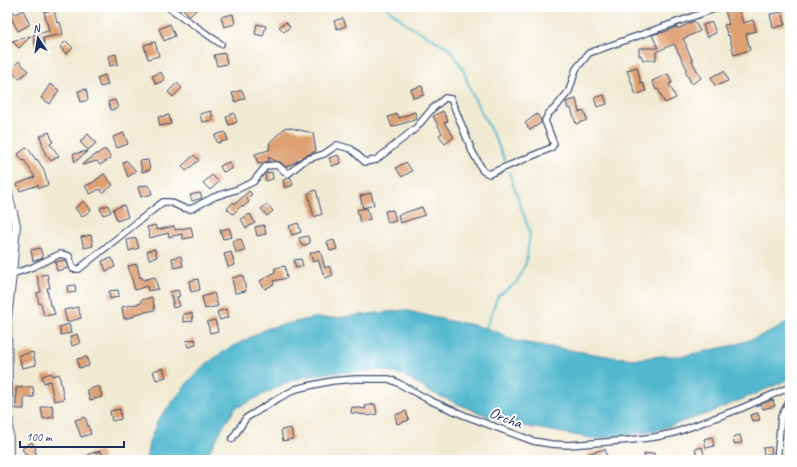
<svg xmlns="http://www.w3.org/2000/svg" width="797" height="467" font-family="Caveat,sans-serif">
<rect width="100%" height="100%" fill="#fff"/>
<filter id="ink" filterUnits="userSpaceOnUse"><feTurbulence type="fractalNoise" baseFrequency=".025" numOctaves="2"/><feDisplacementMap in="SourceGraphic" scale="8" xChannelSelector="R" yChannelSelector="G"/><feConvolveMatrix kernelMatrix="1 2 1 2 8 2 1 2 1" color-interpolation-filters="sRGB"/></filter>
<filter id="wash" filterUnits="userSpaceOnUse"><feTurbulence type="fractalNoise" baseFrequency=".012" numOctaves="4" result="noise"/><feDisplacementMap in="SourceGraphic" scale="16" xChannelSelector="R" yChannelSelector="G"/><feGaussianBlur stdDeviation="0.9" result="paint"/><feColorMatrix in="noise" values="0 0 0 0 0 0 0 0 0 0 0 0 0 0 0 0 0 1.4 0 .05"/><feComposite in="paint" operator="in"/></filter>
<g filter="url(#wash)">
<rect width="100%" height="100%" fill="#f1ead3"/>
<path fill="#51b8cf" stroke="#367496" d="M404,310L450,321L474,325L496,331L515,341L613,357L637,359L660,356H683L734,345L755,338L777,329L790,320V379L712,412L655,431L596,439L507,423L470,409L430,392L403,375L381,370L321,374L292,380L236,408L226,422L204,460H146L149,443L158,420L189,381L206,364L226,350L268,328L312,318H336Z"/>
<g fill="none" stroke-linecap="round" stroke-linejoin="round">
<path stroke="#51b8cf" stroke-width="2" d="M386,7L408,25L449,48L463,69L471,92L497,142L505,161
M486,328L498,296L516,283L526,263L530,233L509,172"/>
</g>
<g id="blocks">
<path fill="#de9f71" d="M181,7H199L190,16Z
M724,7H738L743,23L753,20L756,31L746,34L750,50L734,55L729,35L728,36L724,25L729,24Z
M7,8L16,14L23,10L29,23V25L18,31L7,10Z
M54,10L57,23L60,22L63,34L43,38L45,46L36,49L33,35L49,31L44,12Z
M783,12L785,25L773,28L770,14Z
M233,14L235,24L224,27L221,17Z
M343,18L346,26L337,29L334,21Z
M694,21L700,31L683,39L687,46L686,47L693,61H692L701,78L692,84L685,71L687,69L674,44L656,52V60H643L641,55L639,56V48H658L652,35L662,32V33L677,27L678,29Z
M286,22L290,27L284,32L279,27Z
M712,22L716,33L707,37L703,25Z
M170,24L175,36L164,41L159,29Z
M257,24L266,26L263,36L255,34Z
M31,36L19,48L12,41Z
M66,41L73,48L66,54L60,47Z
M155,42L159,56L148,59L144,45Z
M225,53L227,64L217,66L214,55Z
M116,54L118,64L110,66L108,56Z
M19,61L28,71L19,79L10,70Z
M637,67L641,84L643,83L646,91L636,95L627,70Z
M724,71L728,81L715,86L711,77Z
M161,72L165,80L156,84L152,76Z
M668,74L672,83L669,84L676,98L665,103L658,89L656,90L652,81Z
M105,75L108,85L100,87L97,78Z
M177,83L182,88L173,97L168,92Z
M50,84L59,90L50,104L41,98Z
M422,86L424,95L413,98L411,89Z
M86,89L88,100L81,102L78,91Z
M242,90L245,98L235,102L232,93Z
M604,95L607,104L597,107L594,98Z
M576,99L579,112L584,111L587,120L576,124L571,108L568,109L566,102Z
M115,100L118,108L111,110L108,102Z
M211,111L213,120L202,122L200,114Z
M443,111L448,121L444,123L454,137L445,144L439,135L442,133L433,116Z
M415,112L417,119L392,127L388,117L397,114L399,118Z
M234,113L237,122L229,125L226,117Z
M537,114L541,120V123L530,130L525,123Z
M169,115L171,124L160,126L158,117Z
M286,127L313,133L316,151L303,157L297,161L286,167L280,162L275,161L268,157L269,161L258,164L255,154L269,150L270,142Z
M49,132L53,142L50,144L59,156L51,161L45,153L40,136Z
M225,132L228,140L217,143L215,135Z
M124,133L128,144L117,148L113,137Z
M88,134L96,143L88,150L80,142Z
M27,147L36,160L37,159L44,170L48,185L39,188L38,185L20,191L17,184L35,177L24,160L23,161L18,154Z
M103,150H106L111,158L100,165L97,161L83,165L82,164Z
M88,151L75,162L73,154Z
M194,155L199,160L186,171L182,166Z
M338,155L341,163L332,166L329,158Z
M126,160L136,171L128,177L123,163Z
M148,160L150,170L142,172L140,161Z
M229,162L232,169L223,172L220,166Z
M406,162L412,171L402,177L396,168Z
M272,172L273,179L266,181L265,175L266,173Z
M104,174L113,185L103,193L100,189L90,194L85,186L92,183Z
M212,175L219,182L210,190L203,183Z
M291,178L293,185L285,188L283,180Z
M147,185L150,188L152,194L141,197L138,187Z
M316,190L322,214L314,217L308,193Z
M249,191L252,194L247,199L249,202L243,207L242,205L233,214L227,209L233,202L235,204Z
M200,193L202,198L192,201L190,195Z
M371,193L374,205L363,208L360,196Z
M84,201L91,210L82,217L75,208Z
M267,204L273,211L267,216L261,209Z
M108,205L111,212L103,215L100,208Z
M124,205L128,217L117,221L113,209Z
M422,207L425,215L400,223L398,215Z
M367,208L370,219L360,222L357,210Z
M393,210L396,221L388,223L385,211Z
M250,214L255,223L246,228L241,219Z
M298,223L301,232L292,235L289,226Z
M155,225L157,230L174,226L175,230L191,227L193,237L183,239L182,234L169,237L168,233L150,238L147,227Z
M264,225L266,234L257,236L255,227Z
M229,228L232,237L223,239L220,230Z
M91,235L93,246L84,248L81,237Z
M308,236L310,243L302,246L299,238Z
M136,238L139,248L129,251L127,240Z
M241,239L245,251L236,253L233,241Z
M334,240L337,249L330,251L327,242Z
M40,248L43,258L33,261L31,250Z
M155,249L157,257L149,259L147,251Z
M320,250L325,268L329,266L333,275L325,278L318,260L313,262L310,253Z
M231,252L235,265L228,267L224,254Z
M181,256L183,266L174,268L172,258Z
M112,258L115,267L106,271L102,261Z
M301,259L303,266L296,268L294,260Z
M65,260L68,268L57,271L55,262Z
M137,264L140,278L142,277L143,280L155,277L158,289L148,291L147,286L135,290L128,266Z
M285,266L287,278L273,281L274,284L265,289L260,281L275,272V268Z
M47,274L50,288H47L50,306L52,305L55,314L44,316L41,303L39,304L37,293L41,292L37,276Z
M243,275L246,291L235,293L232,278Z
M198,279L200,290L191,292L189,281Z
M75,285L76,292L68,293L67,286Z
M118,290L119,296L110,299L109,291Z
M178,290L180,296L177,297L180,306L173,308L172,303H173L170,292Z
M214,293L218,306L205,309L202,297Z
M152,297L155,310L135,314V316L124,319L122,307L141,303V300Z
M78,307L81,318L67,322L64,310Z
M226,309L229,317L220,320L217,312Z
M192,313L193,321L183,322V314Z
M215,320L218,331L210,333L207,322Z
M69,324L71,333L61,335L59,327Z
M77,334L80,343L72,346L70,337Z
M195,339L196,345L188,347L186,341Z
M33,352L36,365L22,368L19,355Z
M87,357L89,366L79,368L77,359Z
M163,368L166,377L156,380L153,371Z
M51,373L52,376L59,374L64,399L54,401L50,381L44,383L42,376Z
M99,386L102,397L90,400L87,390Z
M28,387H33L34,397H24V409H16V388Z
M773,400L775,406L763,409L761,404Z
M375,404L377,414L368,416L367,415L351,413L352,407L366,409L365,406Z
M52,405L54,417L43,419L41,407Z
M120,409L121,419L112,421L110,411Z
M406,411L409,420L397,424L395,415Z
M758,413L760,420L752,421L750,415Z
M85,417L91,434L81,437L75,420Z
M291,428L293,439L283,441L281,430Z
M740,435L742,443L734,444L733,437Z
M712,437L714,446L706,448L704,439Z
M32,442L36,449L35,450L38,460H29L28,457L22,449Z
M702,447L704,455L697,457L695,449Z
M771,447L772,453L764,455L763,448Z
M605,449L608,460H589L587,454Z
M101,451L104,460H90L88,454Z
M654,453L655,460H645L644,454Z"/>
</g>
</g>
<g filter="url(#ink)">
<use href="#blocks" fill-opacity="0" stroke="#3b4b70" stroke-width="1"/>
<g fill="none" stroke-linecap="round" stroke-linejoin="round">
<defs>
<path id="minor" d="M168,7L221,44
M12,274L33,267L60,254L69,256L73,269H79L135,224L163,202H170L183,208L191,209L214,197L238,189L253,182L266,166L277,165L288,174L305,160L324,154L337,145L351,149L365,162L376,160L416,128L432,109L445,98L451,99L472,151L483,171L489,174L551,148L554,144L545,121L548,114L556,107L569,91L576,69L589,53L720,7
M232,439L246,418L279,398L296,389L308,386L332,381L355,379H389L396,382L431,401L466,416L533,441L551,444L569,445L631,440L655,437L674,433L742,408L790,387
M777,460L781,417L788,404L790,403"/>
<path id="secondary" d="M7,190L16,225L12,274L7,319
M7,324L9,460"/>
</defs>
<use href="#minor" stroke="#3b4b70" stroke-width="8"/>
<use href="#secondary" stroke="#3b4b70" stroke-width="10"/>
<use href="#minor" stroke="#fff" stroke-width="5.5"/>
<use href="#secondary" stroke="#fff" stroke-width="8"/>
</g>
</g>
<g text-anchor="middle" stroke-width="4" stroke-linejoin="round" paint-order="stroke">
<g font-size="16" fill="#1b2f5e" stroke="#fff">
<text transform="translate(506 417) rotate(21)" y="6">Orcha</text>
</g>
</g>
<rect width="797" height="467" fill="none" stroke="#fff" stroke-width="24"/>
<g transform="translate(38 38) rotate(348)" stroke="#ffffff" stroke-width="3" paint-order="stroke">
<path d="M0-3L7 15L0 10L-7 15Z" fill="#1b2f5e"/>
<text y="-6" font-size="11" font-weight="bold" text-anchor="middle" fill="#1b2f5e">N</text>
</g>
<path d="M20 441v6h104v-6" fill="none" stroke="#1b2f5e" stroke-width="2"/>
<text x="26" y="441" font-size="12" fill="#1b2f5e" stroke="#ffffff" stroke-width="3" paint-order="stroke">100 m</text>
</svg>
